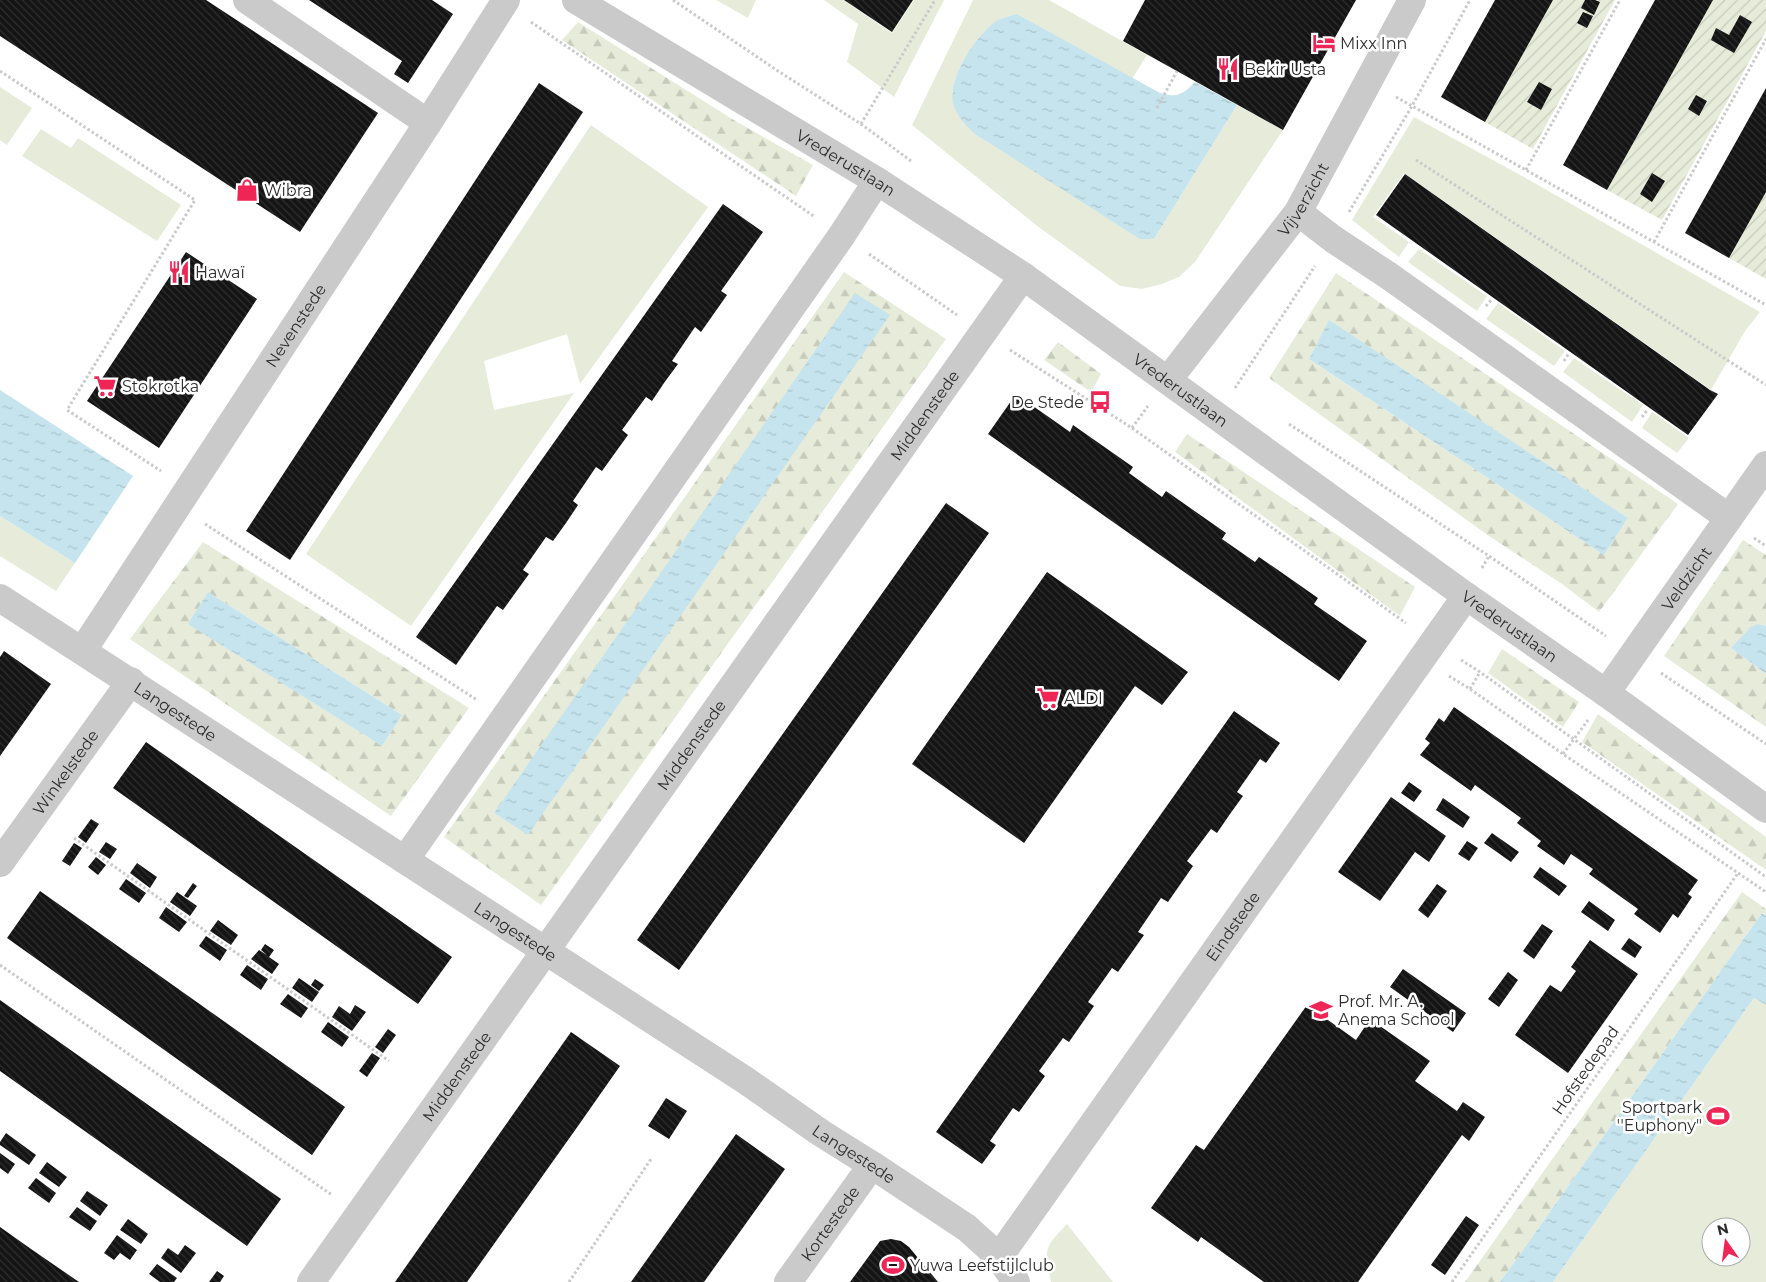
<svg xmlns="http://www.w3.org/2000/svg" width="1766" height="1282" font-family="Montserrat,sans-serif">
<defs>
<pattern id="forest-firs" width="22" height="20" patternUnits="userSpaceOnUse" patternTransform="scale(1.25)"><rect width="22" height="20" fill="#e7ecda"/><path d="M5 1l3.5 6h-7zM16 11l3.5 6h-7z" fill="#c6cbbb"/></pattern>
<pattern id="garden-furrows" width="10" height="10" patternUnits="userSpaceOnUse" patternTransform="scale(1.25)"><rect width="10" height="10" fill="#e7ecda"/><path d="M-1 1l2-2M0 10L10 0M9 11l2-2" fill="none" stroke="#c6cbbb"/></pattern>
<pattern id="water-ripples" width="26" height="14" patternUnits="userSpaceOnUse" patternTransform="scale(1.25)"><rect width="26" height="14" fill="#c5e4ed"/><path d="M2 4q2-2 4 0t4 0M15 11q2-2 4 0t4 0" fill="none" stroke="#aac4cc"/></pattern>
<pattern id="building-back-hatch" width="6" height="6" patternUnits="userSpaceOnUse" patternTransform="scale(1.25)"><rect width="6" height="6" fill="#141414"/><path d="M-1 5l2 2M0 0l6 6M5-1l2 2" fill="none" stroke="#2e2e2e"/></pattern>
</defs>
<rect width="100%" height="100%" fill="#fff"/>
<path fill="#e7ecda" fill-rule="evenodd" d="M716,0H756L748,18Z
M824,0H843L892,33L914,0H944L894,97L847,62L858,24Z
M973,0H1049L1147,55L1132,79L1017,14L962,63L955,80L952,93L1154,239L1237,105L1283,130L1195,262L1179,277L1162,284L1142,289L1120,286L1036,225L912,125Z
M0,87L32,108L7,145L0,140Z
M1414,117L1524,177L1760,312L1745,331L1711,390L1404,173L1373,217L1409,242L1399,257L1352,220Z
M591,125L708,207L580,384L567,334L484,361L494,410L574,393L411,626L306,554Z
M41,129L71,148L78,138L181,205L157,241L22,156Z
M1419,249L1487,296L1477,311L1408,262Z
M1498,303L1565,351L1554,366L1486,319Z
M1574,358L1643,405L1632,422L1563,372Z
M1652,412L1689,438L1677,453L1642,428Z
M0,516L75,563L56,591L0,556Z
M1754,998L1766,1005V1282H1553ZM1711,1227H1741V1257H1711Z
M1067,1224L1113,1282H1051C1044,1249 1044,1248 1067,1224Z"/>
<path fill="url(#forest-firs)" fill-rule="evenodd" d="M578,22L737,122L813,165L796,196L562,40Z
M844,272L946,339L541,905L444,837ZM889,315L528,834L494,813Z
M1336,273L1678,504L1599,612L1562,584L1489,536L1269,378ZM1329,321L1628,518L1604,555L1309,359Z
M1058,342L1101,374L1091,392L1044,360Z
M1187,434L1415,587L1400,616L1175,452Z
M1743,540L1766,555V626L1758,624L1731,648L1766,674V727L1664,656Z
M203,542L469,708L391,816L130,639ZM208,592L402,715L382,746L189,624Z
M1502,649L1579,702L1563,727L1488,673Z
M1598,714L1766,837V870L1582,742Z
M1742,892L1766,909V916L1762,913L1500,1282H1465Z"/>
<path fill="url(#garden-furrows)" d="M1553,0H1615L1533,149L1485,122Z
M1713,0H1766V31L1662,220L1607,190Z
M1766,192V279L1729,258Z"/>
<path fill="url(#water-ripples)" d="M1017,14L1160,93C1178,98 1182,95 1195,82L1237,105L1154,239H1140L975,134C967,126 958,118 954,106C945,81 976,36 995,22C1001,18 1011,16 1017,14Z
M855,293L890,315L528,835L494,813Z
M1329,320L1628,518L1604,555L1309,359Z
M0,390L133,476L75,563L0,516Z
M208,592L402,715L382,746L188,624Z
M1758,624L1766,626V674L1731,648L1751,627Z
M1762,913L1766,916V1005L1754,998L1553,1282H1500Z"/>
<path fill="url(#building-back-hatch)" d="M0,0H206L378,113L300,232L0,36Z
M309,0H432L453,14L408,83L394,74L402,61Z
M844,0H913L892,32Z
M1145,0H1356L1283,130L1123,41Z
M1495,0H1553L1485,122L1441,97Z
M1585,0H1595L1600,2L1594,15L1581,8Z
M1655,0H1713L1607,190L1563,165Z
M1583,12L1593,16L1587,28L1577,23Z
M1740,15L1752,22L1734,53L1711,40L1716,28L1729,35Z
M1539,82L1552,89L1541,110L1527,102Z
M539,83L583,112L290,560L246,531Z
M1766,88V192L1729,258L1685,233Z
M1696,95L1707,101L1699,116L1688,109Z
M1652,173L1665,181L1652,202L1640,194Z
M1405,174L1710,390L1718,394L1688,435L1376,215Z
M723,204L763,232L721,291L727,295L701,332L695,327L672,361L678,364L664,383L652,401L646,397L622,430L628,435L602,471L596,467L573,501L578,505L566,523L553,541L546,537L523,570L529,574L503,610L497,606L456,665L416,637Z
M186,252L257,299L159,448L87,401Z
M1016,394L1070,432L1073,425L1133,467L1129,473L1162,497L1166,491L1226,533L1222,539L1255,562L1259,557L1288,577L1318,598L1314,604L1367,641L1339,681L988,434Z
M946,503L989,533L679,970L637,940Z
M1047,572L1188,672L1162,705L1135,686L1024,843L912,764Z
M4,651L51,684L0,756V657Z
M1454,707L1698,880L1688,894L1692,897L1678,918L1673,914L1660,933L1634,914L1638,909L1589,874L1593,869L1571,854L1564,865L1537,846L1541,841L1517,823L1521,818L1475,785L1471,791L1420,755L1430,743L1425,739L1439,718L1444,722Z
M1234,711L1280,743L1266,763L1260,759L1237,792L1243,796L1230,814L1217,833L1211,829L1187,861L1193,866L1168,902L1161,898L1138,932L1144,935L1118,972L1112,968L1105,978L1088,1002L1094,1006L1069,1042L1063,1038L1039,1071L1045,1076L1019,1112L1013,1108L990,1141L996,1145L982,1164L936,1132Z
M146,742L452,957L418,1004L113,788Z
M1409,782L1422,791L1414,802L1401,793Z
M1391,797L1446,836L1429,862L1415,852L1380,901L1338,872Z
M1443,798L1470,817L1463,828L1436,810Z
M91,819L99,824L86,843L78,837Z
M1492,833L1519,852L1511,862L1484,843Z
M1467,841L1478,848L1469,861L1458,854Z
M106,842L117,849L110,859L99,852Z
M74,843L82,848L70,866L62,861Z
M96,857L106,865L98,875L88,867Z
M137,863L157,877L150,888L130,873Z
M1540,867L1567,886L1559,896L1533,877Z
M126,879L146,893L139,903L119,889Z
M193,883L197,886L188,898L184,896Z
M1437,884L1447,891L1428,918L1418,910Z
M40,891L345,1107L312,1155L7,938Z
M177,892L197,906L190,916L170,902Z
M1589,901L1615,920L1608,931L1581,912Z
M166,907L187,922L179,932L159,918Z
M218,920L238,935L231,945L210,931Z
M1542,924L1553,931L1534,959L1523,951Z
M206,936L227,950L220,961L199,946Z
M1629,938L1642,947L1635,958L1621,949Z
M1590,940L1638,974L1568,1073L1515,1035L1550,985L1561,992L1576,971L1571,967Z
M265,944L274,950L269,957L279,964L272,974L251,959L259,950L267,955L261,950Z
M247,965L268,979L261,990L240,975Z
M1403,969L1466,1013L1453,1032L1390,987Z
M1508,972L1518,980L1499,1007L1488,999Z
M299,978L319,992L312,1002L292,988Z
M315,979L324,985L319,991L311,985Z
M288,994L308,1008L301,1018L280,1004Z
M0,1000L281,1199L247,1246L0,1071Z
M355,1005L366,1012L352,1031L332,1017L339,1006L350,1014Z
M1307,1005L1356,1040L1370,1019L1430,1061L1415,1081L1457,1111L1463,1102L1485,1117L1469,1141L1462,1135L1358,1282H1264L1201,1237L1198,1242L1151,1208L1196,1145L1204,1150Z
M328,1022L349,1037L342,1047L321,1032Z
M388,1029L396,1035L383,1053L375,1047Z
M571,1032L620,1066L578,1126L467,1282H395Z
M372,1053L380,1058L367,1077L359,1071Z
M666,1098L687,1111L669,1139L648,1126Z
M6,1133L36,1155L29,1165L0,1145V1142Z
M736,1134L785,1169L704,1282H631Z
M0,1153L15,1164L8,1174L0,1168Z
M47,1162L67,1177L59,1187L39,1173Z
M36,1178L56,1193L49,1203L28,1188Z
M87,1191L108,1205L100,1216L80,1201Z
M77,1207L97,1221L90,1231L69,1217Z
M1466,1216L1479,1225L1445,1275L1431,1265Z
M128,1219L148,1234L141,1244L120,1230Z
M0,1227L31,1249L79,1282H0Z
M117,1235L137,1250L130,1260L120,1253L114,1260L104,1253Z
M891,1239L901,1241L909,1247L938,1282H850L880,1241Z
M185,1245L196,1253L181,1273L161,1258L168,1248L178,1255Z
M157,1264L177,1278L174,1282H160L149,1274Z
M217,1271L224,1276L220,1282H209Z"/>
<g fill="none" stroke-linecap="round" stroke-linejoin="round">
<path stroke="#cacaca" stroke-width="3" stroke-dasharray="2.5 2.5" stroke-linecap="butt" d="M673,0L778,71L861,124L911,161
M531,22L815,217
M0,71L195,200L67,410L161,471
M1396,97L1766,305
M1157,108L1177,71
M861,124L935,0
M1416,160L1766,385
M1526,170L1620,0
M1349,212L1412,106L1470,0
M1654,242L1766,39
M869,254L957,315
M1486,306L1492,299
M1010,350L1132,428L1406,623
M1564,361L1569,353
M1235,388L1315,266
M1642,417L1648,409
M1289,424L1489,556L1606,636
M1132,428L1148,406
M205,524L477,700
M1754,538L1766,546
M1482,568L1489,556
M1461,660L1480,672L1766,877
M1661,673L1766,744
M1449,676L1470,689L1563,754L1766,892
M1470,689L1480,672
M1563,754L1588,720
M74,838L389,1061
M0,965L332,1195
M569,1282L651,1159
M1452,1282L1738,873"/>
<g stroke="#cacaca" stroke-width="28">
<path d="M247,0L428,123"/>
<path id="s1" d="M576,0L877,181L1023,276L1466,596L1606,693L1766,809"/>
<path d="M1298,212L1333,239L1389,276L1729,518"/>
<path id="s2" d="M1168,380L1298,212L1412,0"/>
<path id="s3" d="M0,598L745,1080L821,1133L872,1165L967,1228L999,1257L1016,1282"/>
<path id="s4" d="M83,650L428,123L506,0"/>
<path id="s5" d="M1606,693L1766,465"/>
<path d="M405,860L842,235L877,181"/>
<path id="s6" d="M0,863L131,681"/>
<path id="s7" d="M999,1257L1466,596"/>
<path id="s8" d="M311,1282L1023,276"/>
<path id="s9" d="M788,1282L872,1165"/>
</g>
</g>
<defs>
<symbol id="hotel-bare" viewBox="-9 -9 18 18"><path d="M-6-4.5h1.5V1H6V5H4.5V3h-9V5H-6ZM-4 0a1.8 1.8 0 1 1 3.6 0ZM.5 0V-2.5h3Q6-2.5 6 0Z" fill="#ef2555" stroke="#fff" stroke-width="2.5" paint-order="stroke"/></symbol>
<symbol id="restaurant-bare" viewBox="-9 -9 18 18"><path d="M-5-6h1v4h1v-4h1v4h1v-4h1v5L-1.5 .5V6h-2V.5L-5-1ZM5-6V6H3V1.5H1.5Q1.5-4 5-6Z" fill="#ef2555" stroke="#fff" stroke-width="2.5" paint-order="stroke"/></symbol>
<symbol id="shop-bare" viewBox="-9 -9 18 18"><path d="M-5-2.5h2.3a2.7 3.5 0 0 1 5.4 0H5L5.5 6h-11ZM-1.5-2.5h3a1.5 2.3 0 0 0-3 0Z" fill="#ef2555" stroke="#fff" stroke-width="2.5" paint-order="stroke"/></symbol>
<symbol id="supermarket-bare" viewBox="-9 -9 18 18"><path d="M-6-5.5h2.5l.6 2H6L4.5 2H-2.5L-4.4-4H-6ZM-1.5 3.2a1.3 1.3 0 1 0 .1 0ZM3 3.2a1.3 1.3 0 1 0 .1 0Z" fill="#ef2555" stroke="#fff" stroke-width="2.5" paint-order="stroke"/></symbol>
<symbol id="bus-bare" viewBox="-9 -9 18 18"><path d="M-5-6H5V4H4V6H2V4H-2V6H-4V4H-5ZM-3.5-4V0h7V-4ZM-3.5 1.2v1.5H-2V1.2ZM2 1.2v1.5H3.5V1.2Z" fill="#ef2555" stroke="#fff" stroke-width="2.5" paint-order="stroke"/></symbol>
<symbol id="school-bare" viewBox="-9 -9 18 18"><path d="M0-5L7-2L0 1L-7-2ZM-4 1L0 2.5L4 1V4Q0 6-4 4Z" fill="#ef2555" stroke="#fff" stroke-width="2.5" paint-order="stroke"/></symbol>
<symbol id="stadium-bare" viewBox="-9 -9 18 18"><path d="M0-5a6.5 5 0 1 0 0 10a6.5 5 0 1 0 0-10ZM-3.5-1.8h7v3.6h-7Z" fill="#ef2555" stroke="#fff" stroke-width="2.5" paint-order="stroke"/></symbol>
</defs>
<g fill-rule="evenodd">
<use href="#hotel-bare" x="1308" y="27" width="32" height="32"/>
<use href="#restaurant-bare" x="1212" y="53" width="32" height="32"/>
<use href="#shop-bare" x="231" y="174" width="32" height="32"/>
<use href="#restaurant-bare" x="163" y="256" width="32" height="32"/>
<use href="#supermarket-bare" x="89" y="370" width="32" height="32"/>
<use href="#bus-bare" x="1084" y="386" width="32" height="32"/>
<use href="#supermarket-bare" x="1032" y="682" width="32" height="32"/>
<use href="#school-bare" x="1305" y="994" width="32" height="32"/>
<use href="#stadium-bare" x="1702" y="1100" width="32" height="32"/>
<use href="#stadium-bare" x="877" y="1249" width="32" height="32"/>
</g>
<g text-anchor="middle" stroke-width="5" stroke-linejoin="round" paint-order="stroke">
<g font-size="16" fill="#2d2d2d" stroke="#fff" text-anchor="start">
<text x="1340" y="49">Mixx Inn</text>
<text x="1244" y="75">Bekir Usta</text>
<text x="264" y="196">Wibra</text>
<text x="195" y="278">Hawaï</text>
<text x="122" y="392">Stokrotka</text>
<text x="1084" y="408" text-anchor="end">De Stede</text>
<text x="1064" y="704">ALDI</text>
<text x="1338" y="1007">Prof. Mr. A.<tspan x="1338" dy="18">Anema School</tspan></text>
<text x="1702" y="1113" text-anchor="end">Sportpark<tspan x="1702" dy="18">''Euphony"</tspan></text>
<text x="910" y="1271">Yuwa Leefstijlclub</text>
</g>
<g font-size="16" fill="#2d2d2d" stroke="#fff">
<text dy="6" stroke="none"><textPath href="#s1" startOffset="315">Vrederustlaan</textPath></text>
<text dy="6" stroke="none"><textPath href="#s2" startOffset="226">Vijverzicht</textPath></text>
<text dy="6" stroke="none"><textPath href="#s4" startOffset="388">Nevenstede</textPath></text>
<text dy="6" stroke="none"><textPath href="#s1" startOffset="720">Vrederustlaan</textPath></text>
<text dy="6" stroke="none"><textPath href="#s8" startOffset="1062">Middenstede</textPath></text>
<text dy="6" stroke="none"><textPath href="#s5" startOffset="140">Veldzicht</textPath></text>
<text dy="6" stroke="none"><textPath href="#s1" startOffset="1125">Vrederustlaan</textPath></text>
<text dy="6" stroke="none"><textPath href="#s3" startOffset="209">Langestede</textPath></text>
<text dy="6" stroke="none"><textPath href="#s8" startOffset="658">Middenstede</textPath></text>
<text dy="6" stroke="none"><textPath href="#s6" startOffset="112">Winkelstede</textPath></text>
<text dy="6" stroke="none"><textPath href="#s7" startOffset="405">Eindstede</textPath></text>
<text dy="6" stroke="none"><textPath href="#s3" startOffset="614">Langestede</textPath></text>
<text transform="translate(1585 1070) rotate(-55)" y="6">Hofstedepad</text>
<text dy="6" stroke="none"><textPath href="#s8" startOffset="252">Middenstede</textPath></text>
<text dy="6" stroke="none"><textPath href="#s3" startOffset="1019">Langestede</textPath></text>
<text dy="6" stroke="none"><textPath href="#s9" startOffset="72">Kortestede</textPath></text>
</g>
</g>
<g transform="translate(1726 1242) rotate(346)"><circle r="24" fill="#ffffff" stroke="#ababab"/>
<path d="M0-4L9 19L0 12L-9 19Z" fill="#ef2555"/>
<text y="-8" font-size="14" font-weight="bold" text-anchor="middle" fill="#2d2d2d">N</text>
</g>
</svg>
